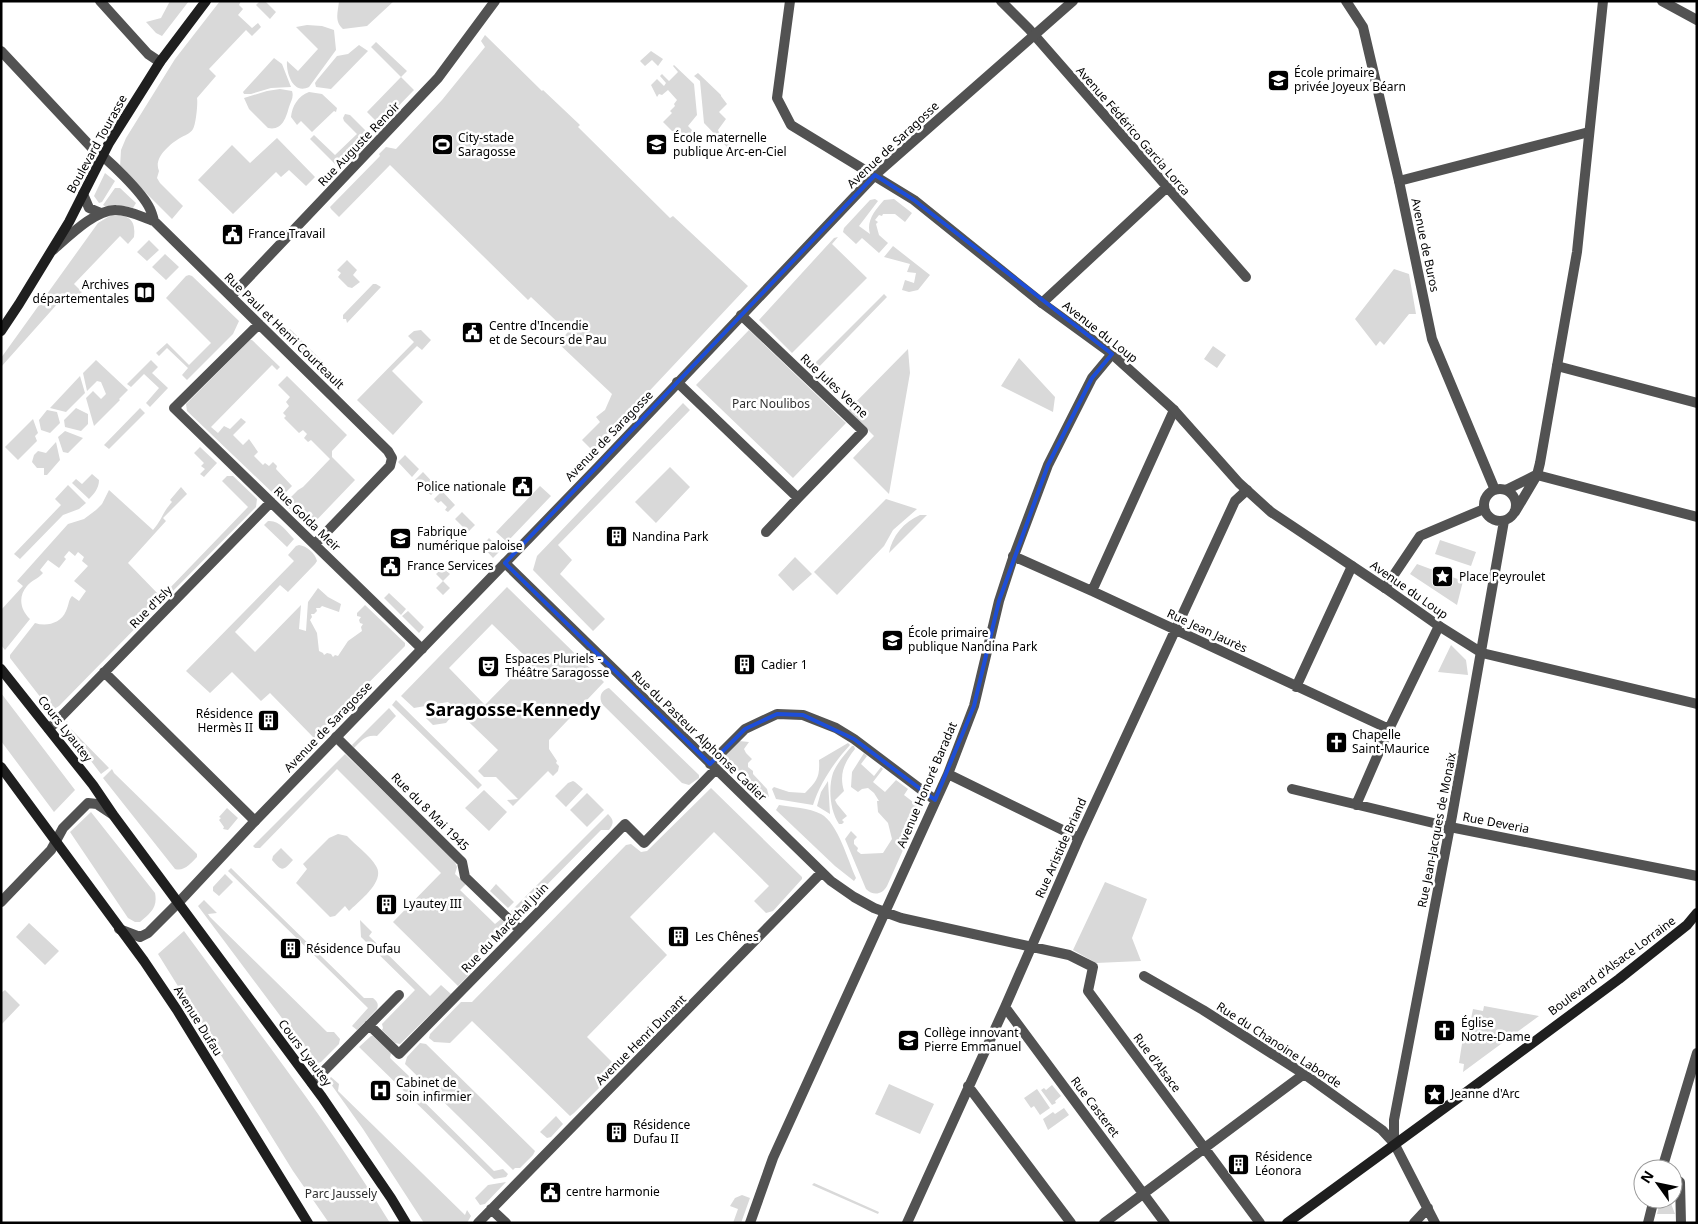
<svg xmlns="http://www.w3.org/2000/svg" width="1698" height="1224" font-family="'Noto Sans',sans-serif">
<rect width="100%" height="100%" fill="#fff"/>
<path fill="#d9d9d9" fill-rule="evenodd" d="M170,1H189L162,36L156,33L146,22L161,18Z
M220,1H241L239,5L243,9L238,15L252,28L258,23L261,27L252,36L246,30L209,69L216,76L197,98C198,103 196,124 193,129C190,134 185,135 180,138C170,144 153,158 159,171L157,178L160,183L183,206L172,219L120,167L121,150L126,138L175,59Z
M260,1H265L276,12L270,19L256,5Z
M339,1H394L367,26L343,29C334,21 338,12 339,1Z
M307,25L322,26L334,30L336,50L309,87C293,95 286,73 287,61L298,71L318,49L296,27Z
M485,35L542,91L543,90L580,125L578,127L670,218L673,216L748,286L593,451L582,440L600,422L596,417L605,410L612,394L558,343L568,332L531,297L528,300L390,165L339,217L331,209L330,207L380,156L379,154L386,147L396,149L442,100L485,47L481,41Z
M376,42L407,71L401,77L414,90L380,125L367,112L401,77L371,47Z
M359,45L368,51L331,89L316,87L315,83L317,80L337,56L348,54Z
M651,51L663,59L658,66L652,60L645,66L640,61Z
M274,58L282,64L291,87L271,88L251,94H244L243,92Z
M674,65L694,84L697,115L688,126L693,131L683,142L663,122L672,113L670,111L675,106L674,104L677,100L668,90L662,95L659,94L657,97L651,85L657,79L664,86L666,83L660,76L662,74L669,81L678,72L673,66Z
M698,73L721,95V96L727,104L719,112L726,119L718,130L721,137L729,144L727,147L704,123L700,81L694,76Z
M280,89L292,91C294,97 291,101 289,107C286,118 282,131 268,128L249,109L244,98L267,91Z
M309,92L322,94L337,108L336,112L334,111L312,132L301,121L297,125L291,117C292,106 298,96 309,92Z
M345,114L350,115L371,136L339,168L310,139L314,135L335,155L357,134L344,121L343,118Z
M277,138L315,177L306,186L289,170L281,177L276,172L233,214L198,180L232,145L250,163Z
M105,173L115,181L102,202L99,203L94,196Z
M115,188H120L136,203L133,208L119,205L106,207L103,205Z
M875,199L878,201L859,226L870,234C866,221 875,210 884,200L894,199L912,213L905,222L895,214H883L882,216L879,215L875,220L878,222L876,224L879,235L888,243L879,253L862,238L856,244L843,232L844,228L870,200Z
M113,214C129,216 136,219 134,237L128,244L120,236L74,284L82,292L75,299L67,293L1,367V358L98,223Z
M838,237L832,244L867,278L792,353L759,320L834,238Z
M149,240L159,250L147,261L137,252Z
M893,246L930,275L918,290L909,292L902,290L905,280L914,283L916,273L907,272L910,264L884,257Z
M165,254L179,267L166,280L152,267Z
M347,260L357,270L353,275L360,282L352,288L348,287L338,277L341,273L337,270Z
M1394,269L1409,274L1416,314H1409L1384,345L1380,341L1376,346L1355,319Z
M189,275L192,276L239,321L233,334L187,380L182,375L188,368L167,348L159,356L156,353L167,343L189,365L211,343L166,298L186,276Z
M373,284H376L381,287L347,323L346,319H343V315Z
M884,294L887,297L814,372L810,368Z
M290,329L321,360L316,364L285,334Z
M421,330L431,340L422,350L417,346L392,371L423,402L393,435L357,400L414,342L408,336L414,331Z
M749,330L846,423L793,478L696,385Z
M250,340H252L280,367L277,370L272,365L211,427L218,433L224,426L230,429L241,418L246,422L233,435L243,445L249,439L258,452L254,456L263,465L265,463L269,466L273,462L277,466L276,469L292,486L279,499L187,411L186,404Z
M1213,346L1226,355L1217,368L1204,359Z
M908,349L910,373L889,494L853,458L874,436L848,410Z
M1019,358L1055,397L1053,412L1001,386Z
M96,360L128,390L119,399L120,400L94,426L86,398L93,391L101,399L106,394L101,382L97,381L87,391L83,373Z
M151,360L158,367L152,373L168,388L150,407L146,403L159,388L144,374L131,387L127,384Z
M80,376L85,393L66,412L50,408Z
M287,376L347,435L332,451V457L355,480L310,527L284,504L298,490L303,487L330,459L311,440L308,442L304,438L307,434L303,430L299,433L284,418L286,416L283,413L289,406L286,402L290,397L278,385Z
M683,403L690,410L558,545L572,560L560,574L605,619L593,631L533,570L537,556Z
M76,408L88,414V424L81,431L65,427L64,420Z
M140,408L145,413L109,449L104,445Z
M47,410L57,412L60,423L50,433L41,430L39,420Z
M33,419L38,433L35,436L37,441L18,460L5,447Z
M65,431L83,438L68,453L63,452L58,437Z
M56,442L60,460L47,475H44V468H37L32,462L34,455L38,451L46,453Z
M200,447L217,463L204,477L200,474L205,469L201,466L204,463L194,453Z
M405,455L419,469L412,477L398,462Z
M670,467L690,487L656,523L635,502Z
M423,472L438,488L431,495L426,491L429,489L422,482L419,484L415,480Z
M92,474L99,480C99,488 94,494 89,499L72,483L76,479L82,484Z
M227,476H233L257,499L256,507L170,594L167,591L248,507L222,481Z
M68,485L86,503L79,509L63,515L20,559L14,554L61,505L55,499Z
M540,486L551,496L507,542L496,532Z
M181,487L187,494L163,518L166,521L128,563L161,597L162,601L59,706L54,709L48,707L10,658V655L35,623C47,627 61,623 66,611C69,605 68,601 72,596L79,601L86,591L74,581L88,566L82,561L84,557L78,552L75,556L69,551L64,557L66,559L59,568L48,560L40,570L43,573C38,579 32,580 27,586C18,596 20,610 30,619L5,650L1,645V610L23,586L17,581L68,524L84,519L96,510L102,504L109,490L153,530C162,520 162,513 172,502L170,500Z
M442,491L455,505L448,512L445,510L447,507L441,501L438,503L434,499Z
M886,499L917,509L893,530L884,546L837,595L814,572Z
M462,512L475,525L468,532L455,519Z
M920,515H927L889,553C892,536 904,522 920,515Z
M268,521C280,520 286,531 294,539L287,547L264,525Z
M489,538L501,550L493,558L482,546Z
M1440,540L1476,552L1471,566L1435,554Z
M299,545C307,546 315,553 317,561L315,564L288,592L280,585L235,632L255,652L301,605L299,629L306,631L308,602L318,588L328,597L341,604L339,612L322,606L320,608H316L317,611L314,614H311L312,617L310,620L317,633L319,651L323,653L324,655L327,653L331,654L333,657L335,655L338,656L348,641L362,631L361,627L363,624L360,623L359,620L361,617L357,616V613L365,605L405,643V646L314,738L270,693L261,701L232,672L210,693L186,671L294,561L288,555L296,546Z
M795,557L812,574L793,591L778,575Z
M1417,564L1463,581L1457,605L1410,574Z
M443,567L450,574L443,581L450,588L443,595L436,588L443,581L436,574Z
M507,587L604,682L549,740V749L557,761L556,763L559,766L558,771L553,776L548,771L513,806L507,800L518,799L496,777H484L478,771L498,750L448,702L414,708L401,696ZM492,624L529,660L485,705L449,668Z
M389,593L406,609L401,615L384,598Z
M408,611L424,627L419,633L402,616Z
M1451,645L1466,660L1468,675L1438,672Z
M609,688L699,775V778L689,785L682,783L603,705C598,698 601,690 609,688Z
M1,693L75,790L54,812L1,741Z
M396,700L482,785L478,789L392,705Z
M389,708L396,716L377,736C366,734 361,741 354,748L352,745Z
M446,712L451,717L446,723L433,725L426,718Z
M67,721L70,725L69,727L109,768L101,774L64,726Z
M739,741L749,742L744,749L746,753L752,759L748,763V767L753,771V774L767,789L769,797L761,794L725,758V755Z
M848,743L850,745C835,761 820,783 813,805L776,799L772,789L774,787L789,792L805,793C817,781 820,777 819,760Z
M852,746H854L855,749C844,763 839,774 844,791L835,800L837,804L847,816L842,820L844,822L842,824H839C830,811 828,788 833,773C837,763 845,754 852,746Z
M864,753L867,756L861,764L874,776L881,767L883,769L873,782L885,792L896,780L908,789L904,795L913,802L917,797L924,803L887,886C882,895 873,896 866,889L845,839L851,831L857,837L854,840V844L858,848L857,851L861,854L883,853L892,839L888,823L878,812L877,801H879L874,793L868,788L862,789L858,792L851,787L852,772Z
M345,754L454,860L457,867L455,874L466,884L460,890L495,924L501,919C507,925 511,928 506,936L496,937L462,972L471,973L458,986L393,922L441,873L337,769L260,848H255L253,846Z
M112,769L114,773L197,854V857C191,863 184,872 175,869L103,778Z
M573,781L575,782L583,789L566,807L555,796L568,783Z
M828,781L830,814L817,806L821,792Z
M711,788L802,877V879L773,911L766,913L754,901L769,886L714,832L630,917L667,955L587,1037L617,1067L614,1073L574,1113L570,1116L472,1021L450,1043L434,1042L429,1038L430,1034L461,1002H472L626,845L631,844L641,852L647,851Z
M484,790L507,812L489,831L465,808Z
M587,793L604,810L587,827L570,810Z
M779,805C792,807 809,808 821,814C838,823 848,861 856,878L854,881L835,866L776,810Z
M227,808L238,818L228,830L223,829L224,827L219,820L221,818L219,817Z
M91,812L155,893C158,908 150,913 140,922H135L128,918L70,832Z
M608,814C614,820 614,823 609,830H601L526,906L532,907L523,917H518L511,911Z
M338,834L347,836L351,840C359,848 370,856 376,866C386,881 359,901 349,911L345,906L335,916L330,917L296,883L307,869L303,864L329,838Z
M281,848L293,860C283,871 282,872 272,860L273,856Z
M231,868L364,998H373C377,1001 379,1004 377,1009L357,1030L352,1026L368,1008L228,871Z
M225,874L233,882L219,896L213,891V887Z
M1105,882L1147,899L1132,938L1141,961L1096,963L1073,950Z
M496,884L514,902L508,908L490,891Z
M204,900L217,913L208,914L210,917L327,1032H334L340,1039L339,1044L321,1062L318,1063L314,1061L198,906Z
M360,920L372,932L369,936L430,996L441,985L451,994L400,1044L395,1043L382,1030L383,1028L382,1024L415,990L361,937Z
M29,923L59,951L45,965L16,937Z
M184,931C254,1027 328,1121 390,1223H329L293,1171L158,954Z
M5,990L20,1005L1,1025V993Z
M1484,1006L1539,1016L1463,1072L1464,1064L1459,1063L1466,1018L1471,1019L1473,1009L1483,1011Z
M371,1036H373L391,1053L390,1058L411,1078L401,1079L494,1171L503,1169L508,1174L506,1177L494,1179L359,1047Z
M420,1043L426,1044L535,1151L533,1155L520,1168H515L513,1170L405,1064L407,1057Z
M331,1077L339,1084L338,1091L465,1215L467,1210L471,1216L467,1223H424L363,1129L328,1080Z
M889,1084L934,1104L920,1134L875,1114Z
M1052,1085L1061,1096L1055,1101L1056,1103L1052,1105L1041,1090L1044,1088L1046,1090Z
M1037,1089L1050,1108L1040,1115L1034,1106L1031,1108L1024,1098Z
M1064,1108L1069,1115L1048,1130L1043,1119L1053,1112L1055,1114Z
M556,1116L563,1124L551,1137L547,1138L540,1132Z
M506,1182L485,1204L480,1205L475,1198L488,1185Z
M814,1183L879,1212L878,1214L812,1185Z
M742,1195L750,1198L741,1223H733L738,1209L730,1206L735,1198Z
M1664,1199L1670,1201L1675,1214H1657L1660,1201Z"/>
<g fill="none" stroke-linecap="round" stroke-linejoin="round">
<path stroke="#525252" stroke-width="10" d="M100,1L148,54L160,62
M1001,1L1029,29L1246,277
M1,51L92,148C107,158 143,193 150,209C152,213 153,217 154,221
M1399,181L1589,132
M83,194L89,208L101,213
M53,250C68,237 96,209 116,210C129,210 142,217 154,221L388,451L392,458L390,466L315,544
M231,296L438,78L495,1
M1042,303L1166,188
M259,324L174,408L422,649
M1557,366L1697,403
M677,382L798,498L863,431L741,315
M1537,475L1697,517
M766,532L798,498
M1013,556L1092,591L1389,729
M505,563L831,881L854,897L874,908L901,918L1069,955L1093,967L1088,991L1260,1223
M1385,588L1420,536L1484,509
M1092,591L1174,410
M1482,653L1697,704
M104,672L255,821
M1296,687L1352,566
M49,729L271,502
M336,737L462,862L465,877L520,930
M710,764L745,729L777,714L803,715L836,728L854,739L935,800
M948,774L1079,838
M1292,789L1450,827L1697,876
M1356,805L1389,729L1439,626
M1,902L51,850L63,828L88,803L97,804L112,814
M119,929L140,937L148,933L179,902
M1144,976L1203,1010L1304,1074L1382,1130L1394,1143L1435,1223
M1005,1007L1165,1223
M369,1025L399,1054L625,824L644,843L716,769
M312,1083L399,995
M968,1086L1071,1223
M1662,1169L1697,1053
M1673,1177L1680,1182L1681,1223
M491,1209L506,1223
M478,1223L821,873
M750,1223L773,1158L948,774L974,706L999,601L1012,561L1048,465L1092,378L1112,354
M907,1223L1005,1007L1079,838L1235,501L1247,490
M1104,1223L1304,1074
M1414,1223L1428,1208
M1648,1223L1654,1199"/>
<path stroke="#525252" stroke-width="10" d="M790,1L777,98L791,125L914,200L1042,303L1112,354L1174,410L1239,483L1271,512L1385,588L1439,626L1482,653
M1346,1L1363,27L1399,181L1432,339L1495,490
M1662,1L1697,20
M1484 505a16 16 0 1 1 32 0a16 16 0 1 1-32 0Z
M1506,490L1536,475
M1515,512L1537,475L1540,463L1577,252L1603,1
M179,902L255,821L598,467L875,175L1073,1
M1394,1143V1120L1452,816L1504,521"/>
<path stroke="#1f1f1f" stroke-width="10" d="M1,331L19,304L69,222L109,143L145,86L160,62L206,1
M1,669L93,785L114,816L322,1097L391,1198L406,1223
M1,767L144,961L177,1010L308,1223
M1287,1223L1461,1096L1619,979L1687,925L1697,913"/>
</g>
<path fill="none" stroke="#1d4ed8" stroke-width="4" stroke-linejoin="round" d="M875,175L914,200L1112,354L1092,378L1048,465L999,601L974,706L935,800L854,739L803,715L777,714L745,729L710,764L505,563Z"/>
<defs>
<symbol id="school-square" viewBox="-11 -11 22 22"><rect x="-9" y="-9" width="18" height="18" rx="4" fill="#000" stroke="#fff"/><path d="M0-5L7-2L0 1L-7-2ZM-4 1L0 2.5L4 1V4Q0 6-4 4Z" fill="#fff"/></symbol>
<symbol id="stadium-square" viewBox="-11 -11 22 22"><rect x="-9" y="-9" width="18" height="18" rx="4" fill="#000" stroke="#fff"/><path d="M0-5a6.5 5 0 1 0 0 10a6.5 5 0 1 0 0-10ZM-3.5-1.8h7v3.6h-7Z" fill="#fff"/></symbol>
<symbol id="civic-square" viewBox="-11 -11 22 22"><rect x="-9" y="-9" width="18" height="18" rx="4" fill="#000" stroke="#fff"/><path d="M-.6-6.5H3V-4.5H.6V-3L4-1V1h2V6H-6V1h2V-1L-.6-3ZM-1.2 2.5V6h2.4V2.5Z" fill="#fff"/></symbol>
<symbol id="library-square" viewBox="-11 -11 22 22"><rect x="-9" y="-9" width="18" height="18" rx="4" fill="#000" stroke="#fff"/><path d="M-6-4Q-3-5.5-.7-3.5V5Q-3 3-6 4ZM6-4Q3-5.5 .7-3.5V5Q3 3 6 4Z" fill="#fff"/></symbol>
<symbol id="building-square" viewBox="-11 -11 22 22"><rect x="-9" y="-9" width="18" height="18" rx="4" fill="#000" stroke="#fff"/><path d="M-4-6H4V6H1V3H-1V6H-4ZM-2.5-4.3h1.7v1.8h-1.7ZM.8-4.3h1.7v1.8H.8ZM-2.5-1h1.7V.8h-1.7ZM.8-1h1.7V.8H.8Z" fill="#fff"/></symbol>
<symbol id="university-square" viewBox="-11 -11 22 22"><rect x="-9" y="-9" width="18" height="18" rx="4" fill="#000" stroke="#fff"/><path d="M0-5L7-2L0 1L-7-2ZM-4 1L0 2.5L4 1V4Q0 6-4 4Z" fill="#fff"/></symbol>
<symbol id="sight-square" viewBox="-11 -11 22 22"><rect x="-9" y="-9" width="18" height="18" rx="4" fill="#000" stroke="#fff"/><path d="M0-6L1.8-2.2L6-1.7L2.9 1.2L3.7 5.4L0 3.3L-3.7 5.4L-2.9 1.2L-6-1.7L-1.8-2.2Z" fill="#fff"/></symbol>
<symbol id="theatre-square" viewBox="-11 -11 22 22"><rect x="-9" y="-9" width="18" height="18" rx="4" fill="#000" stroke="#fff"/><path d="M-5-5.5Q0-4 5-5.5V0Q5 5 0 6Q-5 5-5 0ZM-3.3-2.5H-1v1.5H-3.3ZM1-2.5H3.3v1.5H1ZM-2.8 1Q0 5.5 2.8 1Z" fill="#fff"/></symbol>
<symbol id="church-square" viewBox="-11 -11 22 22"><rect x="-9" y="-9" width="18" height="18" rx="4" fill="#000" stroke="#fff"/><path d="M-1.2-6h2.4v3.5h3.3v2.4h-3.3V6h-2.4V-.1h-3.3v-2.4h3.3Z" fill="#fff"/></symbol>
<symbol id="hospital-square" viewBox="-11 -11 22 22"><rect x="-9" y="-9" width="18" height="18" rx="4" fill="#000" stroke="#fff"/><path d="M-5-5h3v3.5h4V-5h3V5h-3V1.5h-4V5h-3Z" fill="#fff"/></symbol>
</defs>
<g fill-rule="evenodd">
<use href="#school-square" x="1266" y="68" width="25" height="25"/>
<use href="#stadium-square" x="430" y="132" width="25" height="25"/>
<use href="#school-square" x="644" y="132" width="25" height="25"/>
<use href="#civic-square" x="220" y="222" width="25" height="25"/>
<use href="#library-square" x="132" y="280" width="25" height="25"/>
<use href="#civic-square" x="460" y="320" width="25" height="25"/>
<use href="#civic-square" x="510" y="474" width="25" height="25"/>
<use href="#building-square" x="604" y="524" width="25" height="25"/>
<use href="#university-square" x="388" y="526" width="25" height="25"/>
<use href="#civic-square" x="378" y="554" width="25" height="25"/>
<use href="#sight-square" x="1430" y="564" width="25" height="25"/>
<use href="#school-square" x="880" y="628" width="25" height="25"/>
<use href="#building-square" x="732" y="652" width="25" height="25"/>
<use href="#theatre-square" x="476" y="654" width="25" height="25"/>
<use href="#building-square" x="256" y="708" width="25" height="25"/>
<use href="#church-square" x="1324" y="730" width="25" height="25"/>
<use href="#building-square" x="374" y="892" width="25" height="25"/>
<use href="#building-square" x="666" y="924" width="25" height="25"/>
<use href="#building-square" x="278" y="936" width="25" height="25"/>
<use href="#church-square" x="1432" y="1018" width="25" height="25"/>
<use href="#school-square" x="896" y="1028" width="25" height="25"/>
<use href="#hospital-square" x="368" y="1078" width="25" height="25"/>
<use href="#sight-square" x="1422" y="1082" width="25" height="25"/>
<use href="#building-square" x="604" y="1120" width="25" height="25"/>
<use href="#building-square" x="1226" y="1152" width="25" height="25"/>
<use href="#civic-square" x="538" y="1180" width="25" height="25"/>
</g>
<g text-anchor="middle" stroke-width="5" stroke-linejoin="round" paint-order="stroke">
<g font-size="12" fill="#000" stroke="#fff" text-anchor="start">
<text x="1294" y="77">École primaire<tspan x="1294" dy="14">privée Joyeux Béarn</tspan></text>
<text x="458" y="142">City-stade<tspan x="458" dy="14">Saragosse</tspan></text>
<text x="673" y="142">École maternelle<tspan x="673" dy="14">publique Arc-en-Ciel</tspan></text>
<text x="248" y="238">France Travail</text>
<text x="129" y="289" text-anchor="end">Archives<tspan x="129" dy="14">départementales</tspan></text>
<text x="489" y="330">Centre d'Incendie<tspan x="489" dy="14">et de Secours de Pau</tspan></text>
<text x="506" y="491" text-anchor="end">Police nationale</text>
<text x="417" y="536">Fabrique<tspan x="417" dy="14">numérique paloise</tspan></text>
<text x="632" y="541">Nandina Park</text>
<text x="407" y="570">France Services</text>
<text x="1459" y="581">Place Peyroulet</text>
<text x="908" y="637">École primaire<tspan x="908" dy="14">publique Nandina Park</tspan></text>
<text x="505" y="663">Espaces Pluriels -<tspan x="505" dy="14">Théâtre Saragosse</tspan></text>
<text x="761" y="669">Cadier 1</text>
<text x="253" y="718" text-anchor="end">Résidence<tspan x="253" dy="14">Hermès II</tspan></text>
<text x="1352" y="739">Chapelle<tspan x="1352" dy="14">Saint-Maurice</tspan></text>
<text x="403" y="908">Lyautey III</text>
<text x="695" y="941">Les Chênes</text>
<text x="306" y="953">Résidence Dufau</text>
<text x="1461" y="1027">Église<tspan x="1461" dy="14">Notre-Dame</tspan></text>
<text x="924" y="1037">Collège innovant<tspan x="924" dy="14">Pierre Emmanuel</tspan></text>
<text x="396" y="1087">Cabinet de<tspan x="396" dy="14">soin infirmier</tspan></text>
<text x="1451" y="1098">Jeanne d'Arc</text>
<text x="633" y="1129">Résidence<tspan x="633" dy="14">Dufau II</tspan></text>
<text x="1255" y="1161">Résidence<tspan x="1255" dy="14">Léonora</tspan></text>
<text x="566" y="1196">centre harmonie</text>
</g>
<g font-size="12" fill="#000" stroke="#fff">
<text transform="translate(1133 131) rotate(49)" y="4">Avenue Fédérico Garcia Lorca</text>
<text transform="translate(97 144) rotate(-61)" y="4">Boulevard Tourasse</text>
<text transform="translate(359 144) rotate(-46)" y="4">Rue Auguste Renoir</text>
<text transform="translate(893 145) rotate(-43)" y="4">Avenue de Saragosse</text>
<text transform="translate(1425 245) rotate(78)" y="4">Avenue de Buros</text>
<text transform="translate(284 331) rotate(44)" y="4">Rue Paul et Henri Courteault</text>
<text transform="translate(1100 332) rotate(38)" y="4">Avenue du Loup</text>
<text transform="translate(834 386) rotate(43)" y="4">Rue Jules Verne</text>
<text transform="translate(609 436) rotate(-46)" y="4">Avenue de Saragosse</text>
<text transform="translate(307 519) rotate(44)" y="4">Rue Golda Meir</text>
<text transform="translate(1409 590) rotate(35)" y="4">Avenue du Loup</text>
<text transform="translate(151 607) rotate(-45)" y="4">Rue d'Isly</text>
<text transform="translate(1207 631) rotate(25)" y="4">Rue Jean Jaurès</text>
<text transform="translate(328 727) rotate(-46)" y="4">Avenue de Saragosse</text>
<text transform="translate(65 729) rotate(52)" y="4">Cours Lyautey</text>
<text transform="translate(699 736) rotate(44)" y="4">Rue du Pasteur Alphonse Cadier</text>
<text transform="translate(927 785) rotate(-67)" y="4">Avenue Honoré Baradat</text>
<text transform="translate(430 812) rotate(45)" y="4">Rue du 8 Mai 1945</text>
<text transform="translate(1496 823) rotate(11)" y="4">Rue Deveria</text>
<text transform="translate(1437 830) rotate(-79)" y="4">Rue Jean-Jacques de Monaix</text>
<text transform="translate(1061 848) rotate(-66)" y="4">Rue Aristide Briand</text>
<text transform="translate(505 928) rotate(-46)" y="4">Rue du Maréchal Juin</text>
<text transform="translate(1612 966) rotate(-37)" y="4">Boulevard d'Alsace Lorraine</text>
<text transform="translate(198 1021) rotate(58)" y="4">Avenue Dufau</text>
<text transform="translate(641 1040) rotate(-45)" y="4">Avenue Henri Dunant</text>
<text transform="translate(1279 1045) rotate(33)" y="4">Rue du Chanoine Laborde</text>
<text transform="translate(305 1053) rotate(53)" y="4">Cours Lyautey</text>
<text transform="translate(1157 1063) rotate(53)" y="4">Rue d'Alsace</text>
<text transform="translate(1095 1107) rotate(53)" y="4">Rue Casteret</text>
</g>
<g font-size="12" fill="#303030" stroke="#fff">
<text x="771" y="408">Parc Noulibos</text>
<text x="341" y="1198">Parc Jaussely</text>
</g>
<g font-size="18" font-weight="bold" fill="#000" stroke="#fff">
<text x="513" y="716">Saragosse-Kennedy</text>
</g>
</g>
<rect width="1698" height="1224" fill="none" stroke="#000000" stroke-width="5"/>
<g transform="translate(1658 1184) rotate(303)"><circle r="24" fill="#ffffff" stroke="#999999"/>
<path d="M0-4L9 19L0 12L-9 19Z" fill="#000000"/>
<text y="-8" font-size="14" font-weight="bold" text-anchor="middle" fill="#000000">N</text>
</g>
</svg>
